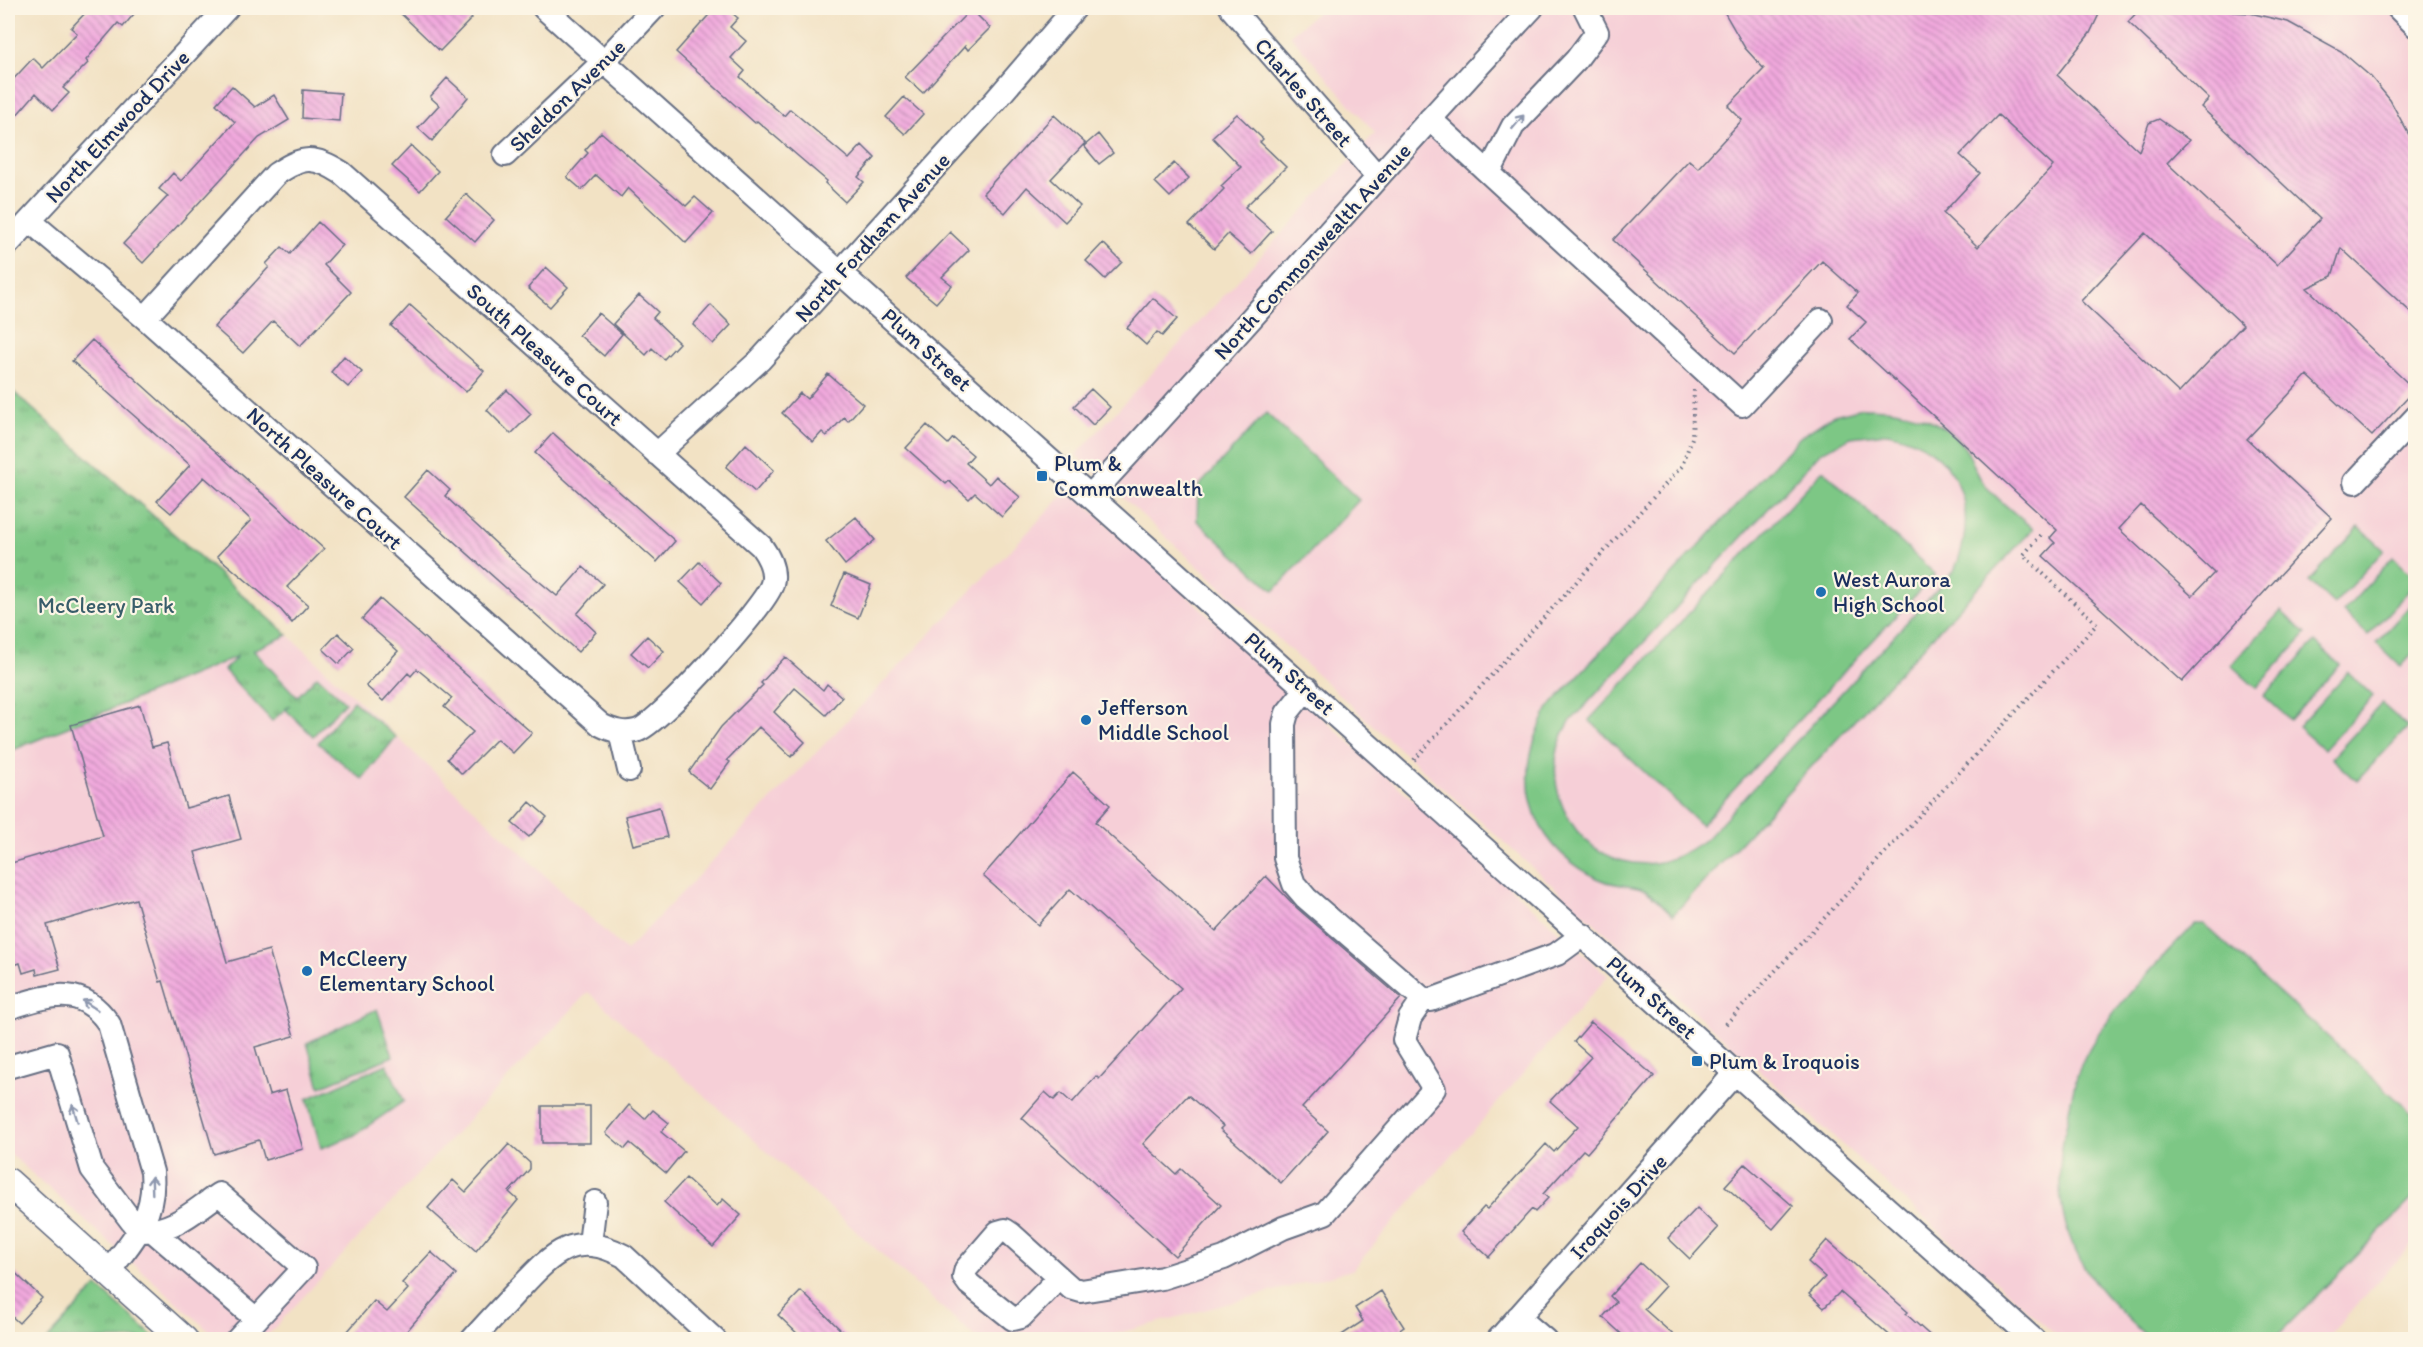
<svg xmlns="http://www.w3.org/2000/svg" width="2423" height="1347" font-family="Itim,sans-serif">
<defs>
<pattern id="grass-tufts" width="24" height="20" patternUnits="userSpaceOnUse" patternTransform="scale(1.5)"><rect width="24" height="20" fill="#7dc785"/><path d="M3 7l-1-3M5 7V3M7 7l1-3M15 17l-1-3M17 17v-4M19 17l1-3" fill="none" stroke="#66a270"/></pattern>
<pattern id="building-back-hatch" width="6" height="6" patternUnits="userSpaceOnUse" patternTransform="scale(1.5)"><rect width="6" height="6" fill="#f1a9dd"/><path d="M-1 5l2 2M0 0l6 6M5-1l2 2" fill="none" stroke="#c28ab6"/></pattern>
</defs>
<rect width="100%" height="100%" fill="#fcf5e5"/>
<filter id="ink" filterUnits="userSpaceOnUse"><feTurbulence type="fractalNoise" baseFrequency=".0167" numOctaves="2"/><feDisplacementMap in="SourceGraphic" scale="12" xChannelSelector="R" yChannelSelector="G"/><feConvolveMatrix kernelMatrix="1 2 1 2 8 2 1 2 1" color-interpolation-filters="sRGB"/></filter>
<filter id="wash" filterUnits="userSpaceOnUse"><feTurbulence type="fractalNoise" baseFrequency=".008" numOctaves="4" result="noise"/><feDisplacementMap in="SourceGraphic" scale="24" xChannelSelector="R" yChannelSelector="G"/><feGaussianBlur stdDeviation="1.35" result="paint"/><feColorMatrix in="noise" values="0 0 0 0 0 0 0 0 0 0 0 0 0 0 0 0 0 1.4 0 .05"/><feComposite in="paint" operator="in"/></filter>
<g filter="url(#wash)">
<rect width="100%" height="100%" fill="#f2e2c4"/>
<path fill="#f6cfd7" d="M1322,8H2415V1241L2326,1339H2060L1377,729L1076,455L1375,133L1290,35Z
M1069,489L1608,976L1352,1270L1097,1339H977L588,992L264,1339H218L8,1152V752L288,635L626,951Z"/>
<path fill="url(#grass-tufts)" stroke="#4c7b72" stroke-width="1.5" d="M8,387L288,635L253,650L297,697L317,676L345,702L313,736L286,710L290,705L272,721L224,670L238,656L8,752Z
M353,701L396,737L362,779L318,743Z
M377,1009L393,1056L320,1087L307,1043Z
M387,1064L404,1101L353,1136L321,1148L307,1099Z
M97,1286L156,1339H48Z"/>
<path fill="#7dc785" stroke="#4c7b72" stroke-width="1.5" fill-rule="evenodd" d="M1863,408C1902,408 1945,416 1968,453C1973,462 1976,472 1982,481C1995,499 2017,514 2033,529L1673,915C1664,908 1652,892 1641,889C1627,885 1610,885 1596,878C1525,840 1511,774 1550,706L1800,437L1834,415ZM1887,433C1958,446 1982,508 1954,571L1706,839C1691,850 1674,860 1655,863C1580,872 1530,785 1569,723L1821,452L1851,437Z
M1266,413L1359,500L1274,591L1197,521L1198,487Z
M1823,470L1935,574L1701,825L1589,720Z
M2359,527L2384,550L2334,604L2309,581Z
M2393,557L2415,578V584L2368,635L2343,612Z
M2415,600V651L2401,667L2376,643Z
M2281,611L2306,634L2256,688L2231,665Z
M2315,642L2340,665L2290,720L2264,696Z
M2348,672L2373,696L2324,750L2298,727Z
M2382,704L2408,727L2357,781L2332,758Z
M2195,924H2204L2415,1116V1196L2274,1339H2149C2129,1319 2106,1300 2090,1276C2061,1233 2055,1191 2063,1142C2068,1118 2071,1093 2079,1070C2098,1020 2158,963 2195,924Z"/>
<g id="blocks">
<path fill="url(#building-back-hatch)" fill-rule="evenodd" d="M90,8H139L123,27L118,23L86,60L88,63L63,88L69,93L53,110L36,93L8,125V85L33,58L43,68L77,33L71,28Z
M395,8H462L472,18L440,51Z
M715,8H726L738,18L730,27L746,41L731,58L745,71L740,77L784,116L790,109L849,159L862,145L875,158L858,177L864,182L845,202L825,183L827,181L757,121L755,123L676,52Z
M1722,8H2102L2090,33L2057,75L2139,151L2149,123L2159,119L2189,140L2167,163L2277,265L2320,219L2201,107L2209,99L2128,22L2141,8H2228L2233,12L2250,13L2288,22L2341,51L2371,77L2390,100L2415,146V316L2341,248L2332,276L2307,288L2415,390L2372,436L2307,375L2247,439L2332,518L2182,682L2043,556L2055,543L2050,538L2057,530L1850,339L1866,322L1847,305L1858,293L1822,261L1735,353L1613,240L1689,160L1698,168L1742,120L1728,106L1764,69L1745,48ZM1998,115L2053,166L1978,247L1943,213L1980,173L1960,155ZM2145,233L2243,325L2179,393L2081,301ZM2141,505L2214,573L2192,596L2119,529Z
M971,9L990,28L968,50L965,46L923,93L905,77Z
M447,78L468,97L432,141L418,128L439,105L430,97Z
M232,86L255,107L274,95L289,120L259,138L143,263L123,244L168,196L159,189L173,173L181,181L235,122L216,104Z
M303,90L341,93L339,121L302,118Z
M904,97L923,114L905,134L886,117Z
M1237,114L1263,139L1260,142L1286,167L1245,207L1272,231L1251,254L1228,234L1214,249L1189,225L1224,189L1221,186L1241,167L1212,137Z
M1054,115L1085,143L1051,179L1080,206L1065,222L1027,187L1005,213L983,193Z
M601,132L686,206L695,197L713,213L686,243L628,188L621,197L596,175L582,190L567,177L588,153L585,150Z
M1098,134L1113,153L1099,164L1084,146Z
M411,146L438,171L420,191L392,166Z
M1174,163L1189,178L1170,197L1155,182Z
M466,194L494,220L475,242L446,216Z
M318,222L342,245L324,265L351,292L300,346L273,321L243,353L214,327L269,267L266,264L282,247L290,254Z
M950,232L969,250L942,277L952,285L936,303L906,278Z
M1103,243L1122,262L1105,279L1086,261Z
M546,267L568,287L550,307L528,288Z
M639,295L658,312L653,318L679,343L664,359L652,348L646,355L613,324Z
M1153,298L1177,319L1162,336L1157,332L1146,345L1127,328Z
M410,305L484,371L466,392L391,326Z
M711,305L731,325L713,344L693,325Z
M598,313L622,334L604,356L579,335Z
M92,340L324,549L287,587L308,605L292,623L281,610L217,556L251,520L226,496L204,477L171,513L157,501L190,465L72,361Z
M344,356L362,372L348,387L331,372Z
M828,374L863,404L848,421L844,417L827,436L822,432L813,442L782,413L800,393L807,399Z
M1091,389L1110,407L1093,425L1074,406Z
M507,390L531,414L511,434L487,410Z
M927,425L948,444L953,438L973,455L966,463L989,484L996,476L1020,497L1002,517L975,493L969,499L949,481L946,484L906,448Z
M553,433L675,541L657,562L535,453Z
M746,444L774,470L755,492L726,467Z
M428,470L450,490L445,496L518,564L557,596L583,567L603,584L577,614L596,632L578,652L404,497Z
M856,517L875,540L845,565L826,541Z
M699,562L721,583L703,603L680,582Z
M844,574L871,585L858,618L831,606Z
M380,599L532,733L513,753L497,739L462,774L447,759L473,732L444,707L452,698L417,669L411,676L408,673L383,701L366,686L398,651L362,619Z
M338,633L354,648L339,664L323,649Z
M647,636L664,651L648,668L631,653Z
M785,657L823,690L827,684L842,697L826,715L795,688L774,712L805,742L791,757L759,727L727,760L730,762L710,789L689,772L721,727L763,685L761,683Z
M140,705L152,747L167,743L186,808L229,796L241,839L195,852L227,962L269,950L294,1036L255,1047L269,1095L286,1090L303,1149L265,1160L259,1140L214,1154L163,981L160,982L136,899L47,925L60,969L37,975L36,969L23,973L20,963L8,967V864L103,836L71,725Z
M1073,772L1110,805L1095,822L1216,931L1266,876L1297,908L1401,998L1302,1108L1328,1131L1281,1183L1220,1129L1223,1126L1188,1095L1143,1144L1176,1174L1181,1169L1221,1205L1175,1256L1022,1118L1045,1092L1054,1100L1061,1093L1072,1103L1096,1076L1099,1079L1181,988L1070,889L1038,925L983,876Z
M530,802L547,817L529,837L512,823Z
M659,807L667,837L633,845L625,816Z
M1591,1022L1654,1076L1587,1153L1583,1150L1543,1194L1548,1198L1535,1212L1532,1209L1489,1257L1461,1232L1484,1207L1487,1209L1546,1144L1554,1152L1578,1126L1550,1101L1591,1057L1574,1042Z
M629,1105L645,1119L653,1110L669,1123L661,1132L684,1151L666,1173L630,1143L625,1149L606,1133Z
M542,1106H590V1143H542Z
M509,1144L530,1163V1169L509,1192L518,1200L476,1251L428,1208L453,1180L466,1192Z
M1745,1164L1793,1206L1773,1229L1725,1186Z
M686,1178L717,1206L723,1199L741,1215L713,1247L664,1202Z
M1697,1208L1718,1228L1690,1259L1668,1238Z
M1827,1240L1908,1312L1906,1314L1935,1340H1895L1840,1292L1824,1308L1809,1294L1825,1277L1808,1262Z
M431,1252L456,1274L399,1340H340L374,1301L387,1312L408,1289L402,1283Z
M1640,1263L1665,1286L1644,1309L1679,1340H1628L1603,1317L1616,1302L1610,1296Z
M8,1266L42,1298L19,1323L8,1313Z
M801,1291L851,1340H804L778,1315Z
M1381,1291L1404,1327L1385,1340H1334L1363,1321L1355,1308Z"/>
</g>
</g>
<g filter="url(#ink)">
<use href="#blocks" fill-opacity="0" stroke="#666e82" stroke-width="1.5"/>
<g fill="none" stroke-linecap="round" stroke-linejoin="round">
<defs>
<path id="minor" d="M544,8L2034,1340
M1231,8L1377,176
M2398,8L2416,26
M1430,119L1742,405L1821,320
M505,155L604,61L654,8
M1489,173L1513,126L1576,60L1597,32L1585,8
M30,221L145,318L601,725C613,731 623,734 636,731C657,726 766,606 772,584C776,570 769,557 761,546L342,173C314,155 303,156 276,174L145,318
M8,244L227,8
M657,454L760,360L995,101L1075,8
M2355,482L2416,417
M1091,495C1240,334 1383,168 1532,8
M1307,688L1287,713L1284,724L1285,858L1294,884L1306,898L1423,999L1431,1000L1557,954L1583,935
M620,732L629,770
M8,1008C48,996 81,982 109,1024L152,1172C156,1216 134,1239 108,1272
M8,1067L57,1053L92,1169L139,1231C172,1233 194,1211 219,1194L304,1268L237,1340
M154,1232L256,1319
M590,1244L595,1202
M1059,1278L1021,1317L1013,1319L969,1284L964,1277L966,1269L998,1232L1005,1230L1011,1234L1071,1288L1081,1291L1162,1278L1224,1258L1283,1228L1325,1213L1434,1089L1404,1040L1410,1018L1423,999
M1518,1317L1545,1340
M472,1340C488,1322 504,1305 520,1288C554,1252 575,1230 624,1256L715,1340
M1498,1340L1736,1072"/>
<path id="major" d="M8,1182L184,1340"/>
</defs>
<use href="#minor" stroke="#666e82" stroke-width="26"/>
<use href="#major" stroke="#666e82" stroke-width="30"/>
<path stroke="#666e82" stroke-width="4" stroke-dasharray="1.5 4.5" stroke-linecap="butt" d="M1414,760L1682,466L1692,438L1694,390
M1726,1024L2097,624L2023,555L2041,535"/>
<use href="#minor" stroke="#fff" stroke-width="22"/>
<use href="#major" stroke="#fff" stroke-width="27"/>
</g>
<defs><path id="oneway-shaft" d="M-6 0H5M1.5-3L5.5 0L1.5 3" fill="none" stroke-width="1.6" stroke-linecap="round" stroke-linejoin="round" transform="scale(1.5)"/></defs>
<g stroke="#8d97ae">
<use href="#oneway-shaft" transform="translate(1518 122) rotate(-50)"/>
<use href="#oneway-shaft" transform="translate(90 1005) rotate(-147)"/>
<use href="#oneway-shaft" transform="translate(75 1113) rotate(-107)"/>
<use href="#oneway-shaft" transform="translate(152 1185) rotate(-92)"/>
</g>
</g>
<g fill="#1f6fb2" stroke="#fcf5e5" stroke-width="2">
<rect x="1036" y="470" width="12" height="12" rx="3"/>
<circle cx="1821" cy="592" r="6"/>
<circle cx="1086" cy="720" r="6"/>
<circle cx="307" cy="971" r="6"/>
<rect x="1691" y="1055" width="12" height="12" rx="3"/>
</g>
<g text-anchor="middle" stroke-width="4.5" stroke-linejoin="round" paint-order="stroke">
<g font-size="22" fill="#1b2f5e" stroke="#fcf5e5">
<text transform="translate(1304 92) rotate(49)" y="8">Charles Street</text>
<text transform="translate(567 95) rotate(-44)" y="8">Sheldon Avenue</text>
<text transform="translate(117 126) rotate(-47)" y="8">North Elmwood Drive</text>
<text transform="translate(872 237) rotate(-48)" y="8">North Fordham Avenue</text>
<text transform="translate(1312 251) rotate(-48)" y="8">North Commonwealth Avenue</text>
<text transform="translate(927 349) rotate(42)" y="8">Plum Street</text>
<text transform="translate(545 354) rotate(42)" y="8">South Pleasure Court</text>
<text transform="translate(325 478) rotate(42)" y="8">North Pleasure Court</text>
<text transform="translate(1290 673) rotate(42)" y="8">Plum Street</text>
<text transform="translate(1652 997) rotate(42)" y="8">Plum Street</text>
<text transform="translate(1618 1206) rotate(-48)" y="8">Iroquois Drive</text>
</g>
<g font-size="22" fill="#1b2f5e" stroke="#fcf5e5" text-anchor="start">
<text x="1054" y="471">Plum &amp;<tspan x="1054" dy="25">Commonwealth</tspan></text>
<text x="1833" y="587">West Aurora<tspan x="1833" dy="25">High School</tspan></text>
<text x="1098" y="715">Jefferson<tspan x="1098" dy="25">Middle School</tspan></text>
<text x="319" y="966">McCleery<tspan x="319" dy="25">Elementary School</tspan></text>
<text x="1709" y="1069">Plum &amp; Iroquois</text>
</g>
<g font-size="22" fill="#385d6a" stroke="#fcf5e5">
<text x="106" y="613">McCleery Park</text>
</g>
</g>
<rect width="2423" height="1347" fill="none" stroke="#fcf5e5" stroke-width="30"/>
</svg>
